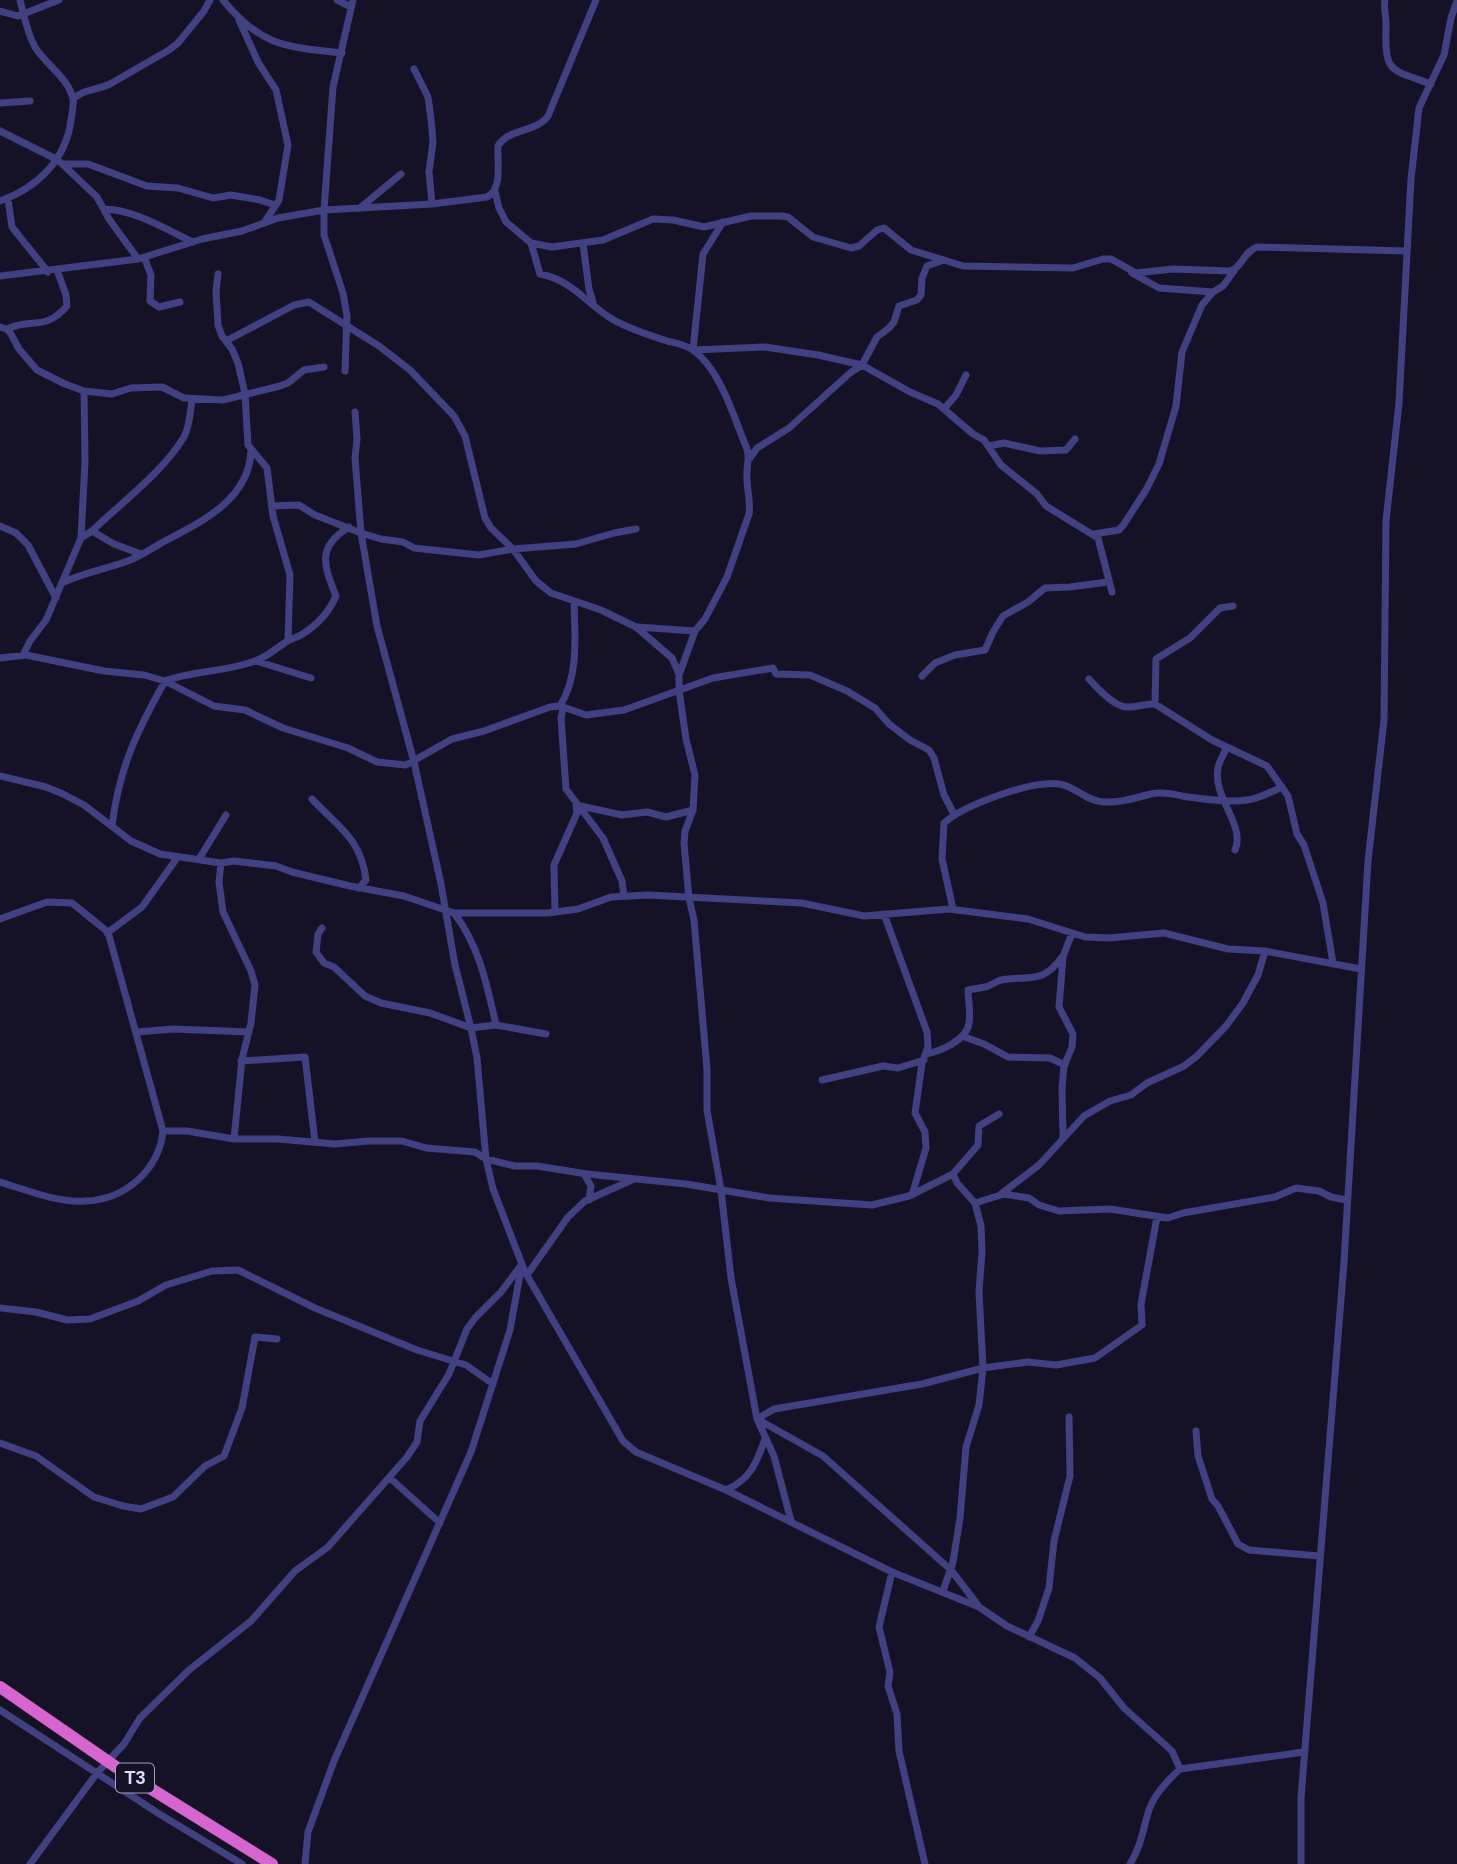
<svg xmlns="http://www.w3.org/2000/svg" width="1457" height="1864" font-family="Arial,sans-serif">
<rect width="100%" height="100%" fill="#151227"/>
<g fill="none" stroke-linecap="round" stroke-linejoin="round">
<path stroke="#414182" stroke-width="7" d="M223,0C260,46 286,47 342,53
M337,0L351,7
M1385,0C1383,9 1387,18 1386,28C1385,74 1390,69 1431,84
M0,11L18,16L59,0
M239,20L258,62L276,90L288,145L279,200L264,223
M414,69L428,97L431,119L433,142L429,172L432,204
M73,99C84,89 97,90 110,84L169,50L178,43L204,11L210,0
M0,103L30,101
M0,131L58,160L97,197L109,219L138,259
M63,164H88L147,186L178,188L213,198L231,195L260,200L275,205
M495,191L499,208L506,222L531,243L540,274C572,280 586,303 612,319C629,329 649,335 667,341C675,343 686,345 693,350C721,370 734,418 747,449C750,460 746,467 747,478C747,491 751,502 749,514L727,577L705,619L695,631L679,675V690L686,739L695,775L693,810L685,831L684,843L689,898L694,920L707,1069V1110L721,1190L731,1278L757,1419L823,1456L951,1570L977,1604
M8,199L12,227L48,272
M0,201C37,188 66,160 71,120C72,114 74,105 73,99C68,77 45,64 35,47C27,33 24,15 20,0
M360,208L401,174
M104,209C136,210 165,229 193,242
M723,222L703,254L693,350L765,347L818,355L862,365L910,392L938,404L973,434L984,440L1001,465L1037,494L1046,506L1098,538L1112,592
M531,243L552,247L603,240L653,219L673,220L704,227L751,216H782L788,217L813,237L851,248L859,246L877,230L884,228L911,250L963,266L1073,268L1103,259H1111L1136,273L1173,269L1230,271C1242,268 1243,252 1257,247L1406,251
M583,244L589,289L593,302
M144,257L151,275L150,301L159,307L180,302
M1132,273L1159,288L1213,292L1223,286L1234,271
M218,274L216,291L218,325L222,336L232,349L238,363L245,394L248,445L267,468L273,516L290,575L288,640
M0,276L138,259L202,239L242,231L278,218L324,210L432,204L487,197C503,189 497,162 498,146C508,128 536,133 548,116L596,0
M0,327L7,329L11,334L19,349L37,370L65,384L84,391L112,394L131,388L162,387L184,398L223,400L280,386L288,383L304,370L324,367
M7,329C33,317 44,332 67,306L66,295L57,270
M226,341L294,305L309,302L379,346L410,370L454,416L465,436L485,518L491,528L513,549L536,581L551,593L601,610L636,627L672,658L679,674
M345,371L347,316L343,293L324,235V210L333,87L353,0
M944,409L956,395L966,375
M355,412L357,439L355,458L361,533L377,626L414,762L441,884L455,965L471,1028L477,1058L486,1159L493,1189L525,1272L623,1441L636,1452L726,1490L892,1572L979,1607L1007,1626L1075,1658L1100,1678L1124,1708L1172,1751L1180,1769L1304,1752
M989,446L1004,443L1040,451L1066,450L1075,439
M750,458L757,448L789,428L850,373L862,365L877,337L889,328L894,322L899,306L917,300L921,295L922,278L927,266L941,261
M272,506L299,505L315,515L361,533L381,539L403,542L414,548L479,555L513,549L576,544L614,533L636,529
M0,526L16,533L28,545L56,598
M92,531L114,544L141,554
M1094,534L1119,530L1124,524L1146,490L1159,464L1176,406L1182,352L1202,305L1213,292
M81,538L92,531C122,502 162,473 184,437C190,426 190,412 192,400
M64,582C84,573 105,569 125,562C138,558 151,549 163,542C201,522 249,500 251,451
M637,627L695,631
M23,655L30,641L46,620L81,538L85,462L84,391
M0,658L26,655L104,671L144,675L165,681L214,706L245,710L283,728L348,748L377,762L406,765L452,739L484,731L550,707L560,706L586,715L624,710L713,678L773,668L776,674L810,675L847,691L875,708L889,724L910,740L929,750L934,758L944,795L954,814
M256,661L311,678
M922,676L935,663L955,655L985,650L993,632L1003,616L1028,602L1045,588L1070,587L1108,582
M1089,679C1096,687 1114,706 1126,707C1136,708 1145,703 1155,704L1212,740L1267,766L1288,796L1297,834L1304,845L1323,903L1333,963
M1155,704L1156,659L1190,638L1220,608L1233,606
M560,706C579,676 575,636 574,602
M563,708L561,718L566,789L603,838L622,881L624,896
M1227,747C1224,754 1219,761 1218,768C1212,797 1246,825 1235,850
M0,776L46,787L63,794L84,805L131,841L160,854L221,863L234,861L276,866L292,872L350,886L404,896L454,913H548L578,909L611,897L648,895L802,903L864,916L949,909L1028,919L1085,937L1109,938L1164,933L1228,949L1265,951L1361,969
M312,799C338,827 361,838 366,880L359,888
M112,826C119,768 137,731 165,681C192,671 221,672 249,663C264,659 274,650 286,642C290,639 296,638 301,635C316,626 329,612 336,596C323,564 317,547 349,527
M199,859L226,815
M221,863L219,882L223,912L251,971L255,985L251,1023L242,1059L234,1139
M953,909L942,859L944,823C964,805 1032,780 1059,784C1075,786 1086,801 1103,802C1120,803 1135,798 1151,794C1163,791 1176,795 1188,797C1207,799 1228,803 1247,800C1258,799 1271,792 1282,787
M555,912L554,865L577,813L576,805L622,815L647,812L666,817L693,810
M454,913C479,945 487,985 496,1025
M884,914L927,1032L928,1047L922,1063L915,1113L925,1132L926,1148L912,1195
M0,919L47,902L72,903L108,932L163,1131C159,1170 125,1200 85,1201C57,1203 27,1190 0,1182
M322,928L318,934L316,952L324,963L334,967L365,996L381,1003L430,1013L471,1028L496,1025L546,1034
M107,933L142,907L177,858
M137,1032L173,1029L249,1032
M962,1036L984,1044L1008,1057L1050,1058L1065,1065
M926,1054C941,1051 967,1040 969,1023C971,1012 968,1001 968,990C974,989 980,988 985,987C991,986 996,981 1001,980C1030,975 1042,985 1062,957
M241,1061L305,1057L315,1142
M822,1080L883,1066L898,1068L924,1060
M163,1131H187L234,1139H278L335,1144L369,1141H402L426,1148L475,1152L486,1159L515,1166H537L587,1174L686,1184L769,1198L872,1205L909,1196L953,1174L978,1145L979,1126L999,1114
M1063,1136L1062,1088L1064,1066L1072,1047L1073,1034L1059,1007L1063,957L1072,933
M584,1174L591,1186L589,1200
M1001,1194L1039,1165L1084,1116L1110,1101L1131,1095L1147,1083L1184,1066L1197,1056L1226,1026L1243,1003L1258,975L1265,951
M975,1203L1004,1194L1029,1198L1039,1205L1059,1211L1110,1209L1168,1218L1183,1213L1275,1197L1296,1188L1319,1191L1331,1197L1346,1200
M527,1275L568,1217L585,1201L634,1179
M0,1308L36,1312L67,1320L90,1319L138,1301L166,1285L212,1271L238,1270L315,1308L417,1350L466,1365L493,1384
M1196,1431L1198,1456L1212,1499L1218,1506L1238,1544L1249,1550L1319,1556
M0,1443L36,1456L94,1497L123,1506L141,1509L173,1497L205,1466L224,1456L242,1408L255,1337L277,1339
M390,1478L440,1523
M726,1490C750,1480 757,1462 765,1439
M791,1521L774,1456L757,1419L774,1409L922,1384L983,1368L1028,1362L1056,1365L1095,1358L1142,1325L1141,1304L1157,1217
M892,1572L879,1627L890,1672L888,1686L897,1714L899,1751L925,1864
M943,1591L953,1562L960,1518L966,1447L979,1405L983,1368L979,1292L982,1251L981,1226L975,1203L957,1183L953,1174
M1029,1637L1038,1621L1049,1588L1054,1541L1070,1476L1069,1417
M0,1710L161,1815L242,1864
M30,1864L97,1773L124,1744L140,1718L189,1670L251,1621L295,1571L328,1547L407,1457L417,1442L420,1421L449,1374L467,1329L475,1318L501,1292L522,1264
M305,1864L308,1832L334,1761L471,1452L510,1330L521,1269
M1130,1864C1141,1847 1143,1829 1149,1810C1154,1794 1168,1780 1180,1769
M1301,1864V1798L1344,1262L1368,861L1384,720L1386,521L1399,403L1411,179L1419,108L1444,55L1451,18L1457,1"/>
<path stroke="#d665d0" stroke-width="12" d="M0,1687L116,1767L272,1864"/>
</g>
<g text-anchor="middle" stroke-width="6" stroke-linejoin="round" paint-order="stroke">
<rect fill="#151227" stroke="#a19fbc" stroke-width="2" x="116" y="1763.5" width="38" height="29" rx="5"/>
<g font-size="18" font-weight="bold" fill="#dddbfc">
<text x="135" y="1784">T3</text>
</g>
</g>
</svg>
